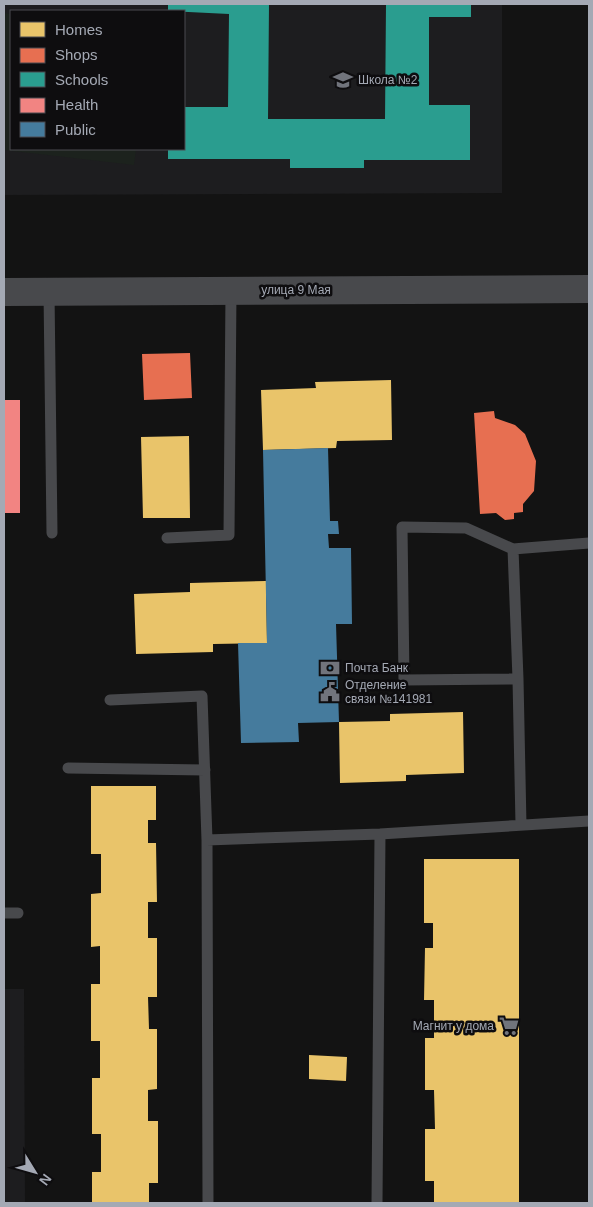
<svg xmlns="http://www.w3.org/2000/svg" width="593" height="1207" font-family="Helvetica,sans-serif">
<rect width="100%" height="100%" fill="#131313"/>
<path fill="#1d1d1f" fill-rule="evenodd" d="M4,4H502V193L4,195ZM11,11H184V149H11Z
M4,989H24L25,1203H4Z"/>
<path fill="#1c221d" d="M4,13L11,14V149H136L134,165L4,150Z"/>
<path fill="#e9c46a" d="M391,380L392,440L337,441L336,448L263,450L261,390L316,388L315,382Z
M189,436L190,518H143L141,437Z
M266,581L267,643L213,644V652L136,654L134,594L190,592V583Z
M463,712L464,773L406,775V781L340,783L339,722L390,721V714Z
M91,786H156V820H148V843H156L157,902H148V938H157V997H148L149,1029H157V1089L148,1090V1121H158V1183H149V1203H92V1172H101V1134H92V1078H100V1041H91V984H100V946L91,947V894L101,893V854H91Z
M424,859H519V1203H434V1181H425V1129H435L434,1090H425V1038H434V1000H424L425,948H433V923H424Z
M309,1055L347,1057L346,1081L309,1079Z"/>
<path fill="#e76f51" d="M190,353L192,398L144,400L142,354Z
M494,411L495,418L515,425L525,434L536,461L534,491L523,504V512L514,513V519L505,520L496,513L480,514L474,413Z"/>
<path fill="#2a9d8f" d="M168,4H269L268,119H385L386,4H471V17H429V105H470V160H364V168H290V159H168V149H184V107H228L229,14L168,11Z"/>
<path fill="#f28482" d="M4,400H20V513H4Z"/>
<path fill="#457b9d" d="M328,448L330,521H338L339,534H328L329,548H351L352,624H336L339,722L298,723L299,742L241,743L238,643H267L263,450Z"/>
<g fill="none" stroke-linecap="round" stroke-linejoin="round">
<path stroke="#48494c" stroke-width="11" d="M49,292L52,533
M167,538L229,535L231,291
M513,549L518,679L521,825
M518,679L404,680L402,527L466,528L513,549L589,543
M110,700L202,696L207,840
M68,768L205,770
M4,913H18
M208,1203L207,840L380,834L589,821
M377,1203L380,834"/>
<path stroke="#48494c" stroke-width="28" d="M4,292L589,289"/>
</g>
<defs>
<symbol id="school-bare" viewBox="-9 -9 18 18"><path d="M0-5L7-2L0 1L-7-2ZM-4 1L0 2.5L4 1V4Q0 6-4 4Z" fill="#71747c" stroke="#0e0d0f" stroke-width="2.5" paint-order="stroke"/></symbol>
<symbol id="bank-bare" viewBox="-9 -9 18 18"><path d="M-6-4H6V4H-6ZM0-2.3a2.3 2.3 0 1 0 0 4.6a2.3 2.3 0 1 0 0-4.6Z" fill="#71747c" stroke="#0e0d0f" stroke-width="2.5" paint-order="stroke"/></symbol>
<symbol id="civic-bare" viewBox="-9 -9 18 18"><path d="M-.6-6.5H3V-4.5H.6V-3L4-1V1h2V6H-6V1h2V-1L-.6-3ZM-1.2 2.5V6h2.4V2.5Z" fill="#71747c" stroke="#0e0d0f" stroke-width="2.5" paint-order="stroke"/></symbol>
<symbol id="supermarket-bare" viewBox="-9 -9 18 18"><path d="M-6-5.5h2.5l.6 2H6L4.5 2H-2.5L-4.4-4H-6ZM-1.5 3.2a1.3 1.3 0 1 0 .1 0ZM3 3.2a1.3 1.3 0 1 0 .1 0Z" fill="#71747c" stroke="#0e0d0f" stroke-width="2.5" paint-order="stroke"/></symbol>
</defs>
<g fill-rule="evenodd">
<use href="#school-bare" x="329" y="66" width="28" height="28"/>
<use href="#bank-bare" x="316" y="654" width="28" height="28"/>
<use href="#civic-bare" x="316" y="678" width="28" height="28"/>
<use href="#supermarket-bare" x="495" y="1012" width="28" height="28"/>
</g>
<g text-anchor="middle" stroke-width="5" stroke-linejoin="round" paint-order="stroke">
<g font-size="12" fill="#a4a9b4" stroke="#0e0d0f" text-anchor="start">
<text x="358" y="84">Школа №2</text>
<text x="345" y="672">Почта Банк</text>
<text x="345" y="689">Отделение<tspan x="345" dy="14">связи №141981</tspan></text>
<text x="494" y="1030" text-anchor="end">Магнит у дома</text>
</g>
<g font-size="12" fill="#a4a9b4" stroke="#0e0d0f">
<text x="296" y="294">улица 9 Мая</text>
</g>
</g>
<rect width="593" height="1207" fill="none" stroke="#a4a9b4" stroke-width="10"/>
<rect x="10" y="10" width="175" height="140" fill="#0e0d0f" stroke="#4a4b51"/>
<rect x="20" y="22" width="25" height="15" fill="#e9c46a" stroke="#4a4b51"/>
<text x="55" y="35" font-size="15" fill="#a4a9b4">Homes</text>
<rect x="20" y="48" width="25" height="15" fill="#e76f51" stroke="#4a4b51"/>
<text x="55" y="60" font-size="15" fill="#a4a9b4">Shops</text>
<rect x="20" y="72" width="25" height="15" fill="#2a9d8f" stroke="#4a4b51"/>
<text x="55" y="85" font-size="15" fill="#a4a9b4">Schools</text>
<rect x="20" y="98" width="25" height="15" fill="#f28482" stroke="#4a4b51"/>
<text x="55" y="110" font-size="15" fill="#a4a9b4">Health</text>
<rect x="20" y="122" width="25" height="15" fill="#457b9d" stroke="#4a4b51"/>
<text x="55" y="135" font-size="15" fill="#a4a9b4">Public</text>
<g transform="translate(35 1172) rotate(127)" stroke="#0e0d0f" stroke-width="4" paint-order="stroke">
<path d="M0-4L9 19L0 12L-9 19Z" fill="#a4a9b4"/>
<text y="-8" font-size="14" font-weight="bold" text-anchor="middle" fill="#a4a9b4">N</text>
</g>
</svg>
